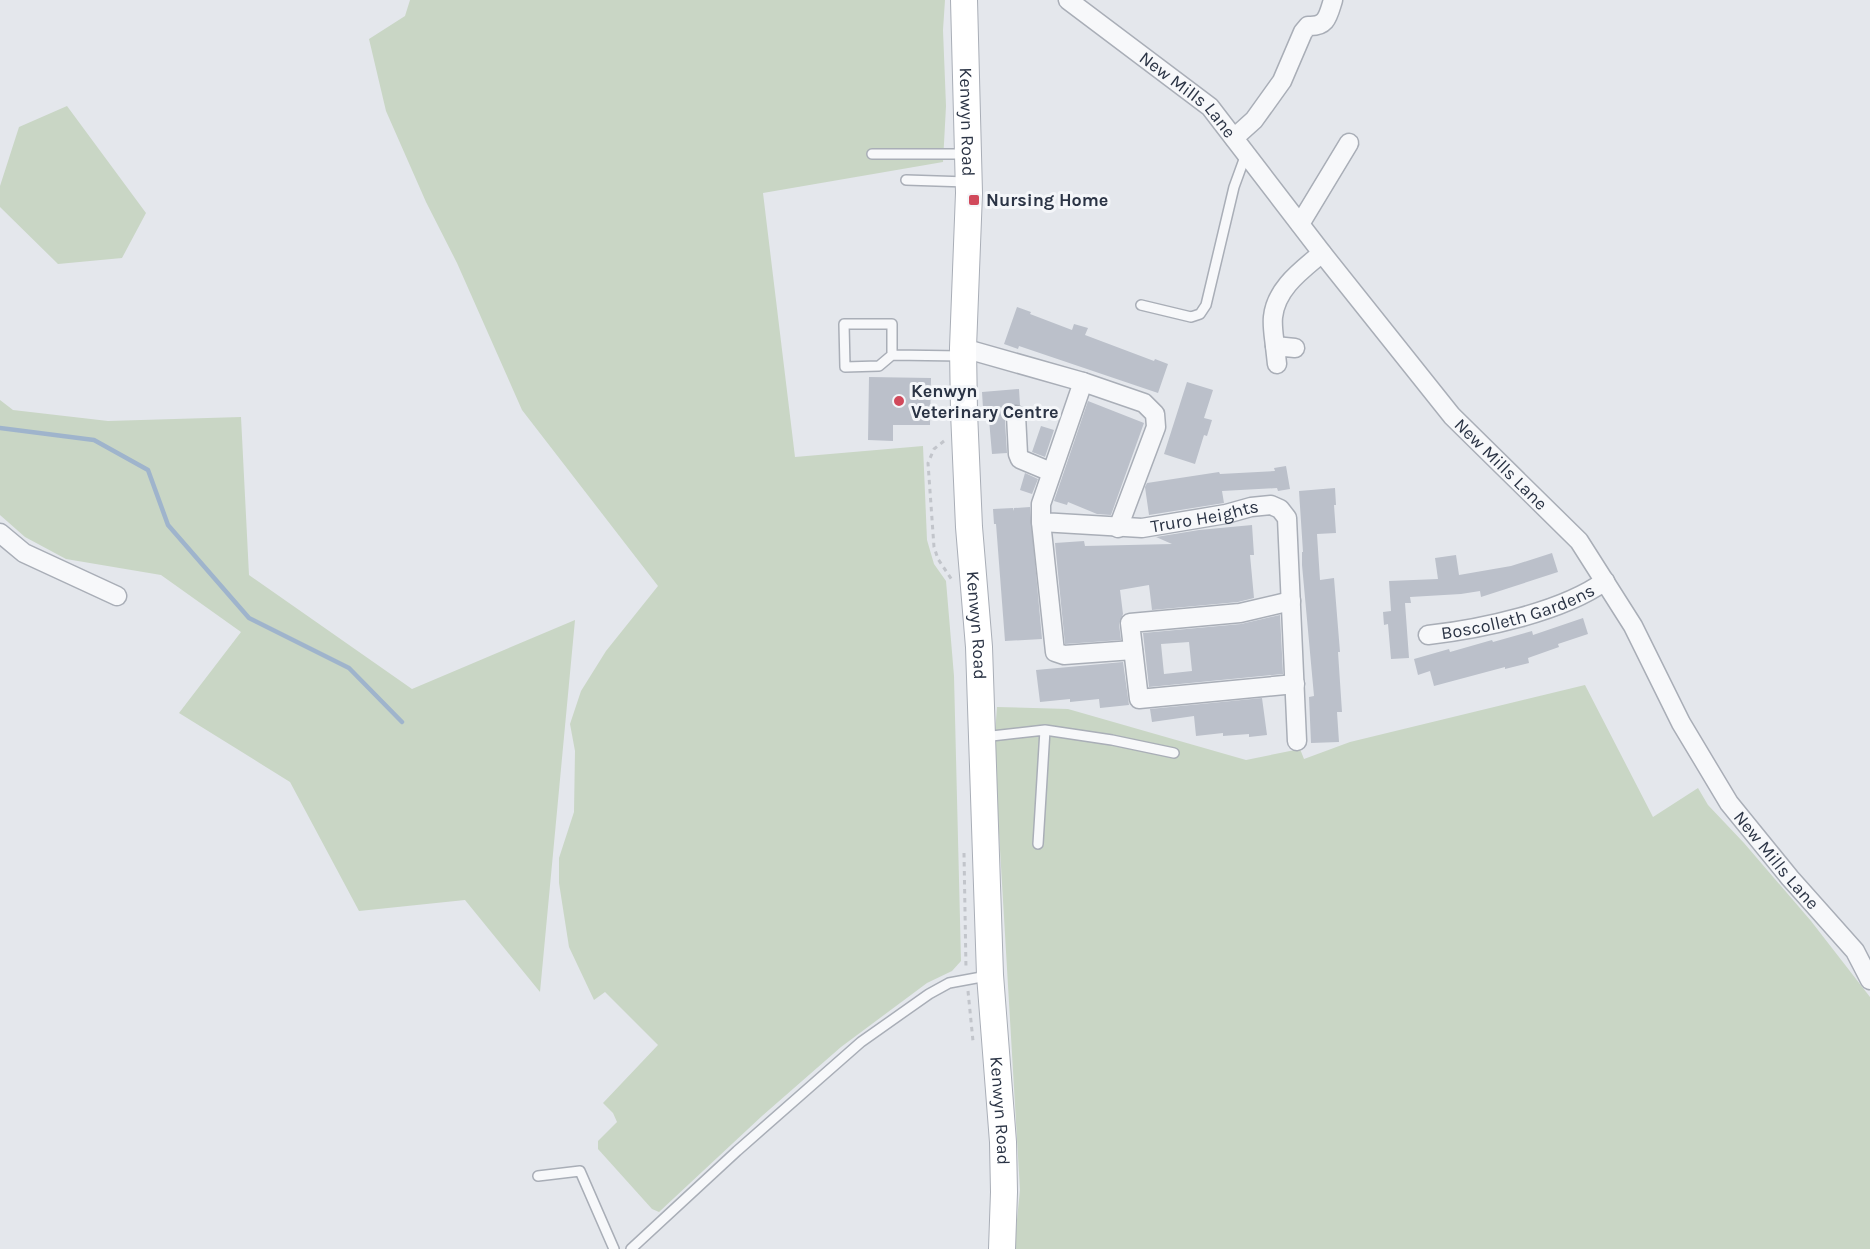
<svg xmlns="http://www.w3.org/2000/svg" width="1870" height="1249" font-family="Karla,sans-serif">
<rect width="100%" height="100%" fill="#e4e7ec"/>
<path fill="#c9d6c5" d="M410,0H945L943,30L946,106L943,162L763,193L795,457L923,446L927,540L934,564L946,581L954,676L961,961L952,971L927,983L841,1047L762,1116L659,1212L652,1209L598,1149V1141L617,1122L613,1113L603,1103L658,1045L605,992L594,1000L569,947L559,883V858L574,812L575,751L570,724L581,691L606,651L658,586L522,410L457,263L426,202L386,111L369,39L405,16Z
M67,106L146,213L122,258L58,264L0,207V186L19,127Z
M0,400L13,410L108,421L241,417L249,575L412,689L575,620L540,992L465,900L359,911L290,782L179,713L241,632L161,575L66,559L25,537L0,515Z
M1585,685L1653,817L1698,788L1708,805L1744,843L1811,921L1870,997V1249H1014L1020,1190L994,747L997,707L1068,709L1246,760L1300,749L1304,759L1350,742Z"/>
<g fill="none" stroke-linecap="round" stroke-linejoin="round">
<path stroke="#9fb4cc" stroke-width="4.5" d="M0,428L94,440L148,470L168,525L249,618L349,668L402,722"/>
</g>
<path fill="#bbc0ca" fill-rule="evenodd" d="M1017,307L1031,312L1030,314L1072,330L1074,324L1088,328L1085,335L1154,361L1155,359L1168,364L1158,393L1019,346L1018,349L1004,344Z
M869,377L931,378L930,425H893V441L868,440Z
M1187,382L1213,390L1204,418L1212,420L1207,436L1204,435L1195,464L1164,454Z
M1019,389L1020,405L1004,406L1007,453L992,454L988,408H983L982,392Z
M1088,401L1144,423L1111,515L1097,514L1068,502L1067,505L1054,501Z
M1041,426L1054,430L1045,457L1032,452Z
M1286,466L1290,489L1278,491L1277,488L1222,491L1224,503L1149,515L1145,487L1147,483L1219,472L1220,474L1275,471L1274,468Z
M1025,473L1038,479L1032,494L1020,490Z
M1335,488L1336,505H1334L1336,533L1317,534L1320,580L1334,578L1340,652H1338L1342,712H1337L1339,742L1311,743L1309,697L1314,696L1302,565V552H1303L1299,491Z
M1030,507L1042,639L1005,641L996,524H994L993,509L1013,508V511L1014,508Z
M1252,525L1254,555H1250L1254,598L1238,602L1152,610L1149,585L1120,590L1123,614L1119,624L1121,640L1065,644L1055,543L1084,541L1085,546L1172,544L1156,537L1199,530Z
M1552,553L1558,572L1481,597L1480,591L1461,594L1410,597L1411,603H1405L1409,658L1391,659L1388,624L1384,625L1383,612L1391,611L1389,581L1438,579L1435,558L1456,555L1459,575L1511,566Z
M1280,615L1283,674L1149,687L1143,633L1241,624ZM1189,642L1192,671L1164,674L1161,644Z
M1583,618L1588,634L1558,644L1559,647L1528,658L1529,663L1505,669V667L1434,686L1430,671L1418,675L1414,659L1449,649L1450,652L1492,640L1493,642L1532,631L1533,635Z
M1123,662L1129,705L1100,708L1099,699L1070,702V699L1040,702L1036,670Z
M1262,698L1267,735L1249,737V734L1223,736V733L1196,736L1194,716L1152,722L1150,709Z"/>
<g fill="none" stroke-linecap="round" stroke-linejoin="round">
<defs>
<path id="service" d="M872,154H966
M906,180L967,182
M1141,305L1191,317L1200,314L1206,305L1234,187L1246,154
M892,355L879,366L845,367L844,324H892V355L962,356
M983,737L1045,730L1112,740L1174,753
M1038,844L1045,730
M538,1176L580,1171L614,1249
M631,1249L737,1151L861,1042L929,994L949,983L987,976"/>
<g id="minor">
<path id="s1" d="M1068,0L1210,107L1322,253L1452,416L1579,541L1633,626L1681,723L1729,803L1790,878L1855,951L1870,980"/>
<path d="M1234,138L1254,120L1282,81L1303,32L1308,26C1327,27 1328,16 1333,0"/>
<path d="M1300,224L1349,143"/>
<path d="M1275,346C1274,337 1272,326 1273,317C1276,288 1302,270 1322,253"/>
<path d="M963,348L1083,382L1144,403L1155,414L1156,427L1118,528"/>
<path d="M1277,364L1275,346L1295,348"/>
<path id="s2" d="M1083,382L1041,504V522L1142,528L1226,514L1251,507L1271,505L1280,509L1287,518L1297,741"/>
<path d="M1016,415L1018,454L1020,459L1051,472"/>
<path d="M1041,522L1055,652L1064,655L1133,650"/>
<path d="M0,533L24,553L117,596"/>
<path d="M1291,601L1240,613L1130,623L1139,699L1295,684"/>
<path id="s3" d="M1428,635C1481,629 1562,612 1605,581"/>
</g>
<g id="secondary">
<path id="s4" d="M964,0L969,193L963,348L964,412L969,527L979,647L990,975L1003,1142L1004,1192L1002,1249"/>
</g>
</defs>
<use href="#service" stroke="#a9aeb7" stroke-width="12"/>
<use href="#minor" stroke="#a9aeb7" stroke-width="21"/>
<use href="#secondary" stroke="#a9aeb7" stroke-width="28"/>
<path stroke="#c2c5cb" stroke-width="3" stroke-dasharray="4.5 4.5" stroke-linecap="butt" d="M944,441L934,449L928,463L934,547L938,559L952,580
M964,853L966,969
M968,991L973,1041"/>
<use href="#service" stroke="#f7f8fa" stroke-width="9"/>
<use href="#minor" stroke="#f7f8fa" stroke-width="18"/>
<use href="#secondary" stroke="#fff" stroke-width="26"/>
</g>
<g fill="#d1495b" stroke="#f4f6f9" stroke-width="2">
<rect x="968" y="194" width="12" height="12" rx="3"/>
<circle cx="899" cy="401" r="6"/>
</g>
<g text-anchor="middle" stroke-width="6" stroke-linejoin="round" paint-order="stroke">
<g font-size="18" fill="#2b3445" stroke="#f4f6f9">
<text dy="6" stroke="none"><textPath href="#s1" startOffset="153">New Mills Lane</textPath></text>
<text dy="6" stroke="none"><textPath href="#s4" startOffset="122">Kenwyn Road</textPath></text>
<text dy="6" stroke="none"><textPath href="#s1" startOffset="639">New Mills Lane</textPath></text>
<text dy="6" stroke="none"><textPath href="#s2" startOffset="312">Truro Heights</textPath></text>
<text dy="6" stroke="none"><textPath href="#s3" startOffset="93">Boscolleth Gardens</textPath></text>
<text dy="6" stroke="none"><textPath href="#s4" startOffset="626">Kenwyn Road</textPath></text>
<text dy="6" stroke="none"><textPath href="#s1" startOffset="1125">New Mills Lane</textPath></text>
<text dy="6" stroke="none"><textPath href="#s4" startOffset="1112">Kenwyn Road</textPath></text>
</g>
<g font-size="18" font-weight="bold" fill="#2b3445" stroke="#f4f6f9" text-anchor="start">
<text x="986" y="206">Nursing Home</text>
<text x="911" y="397">Kenwyn<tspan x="911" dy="21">Veterinary Centre</tspan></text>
</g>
</g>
</svg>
